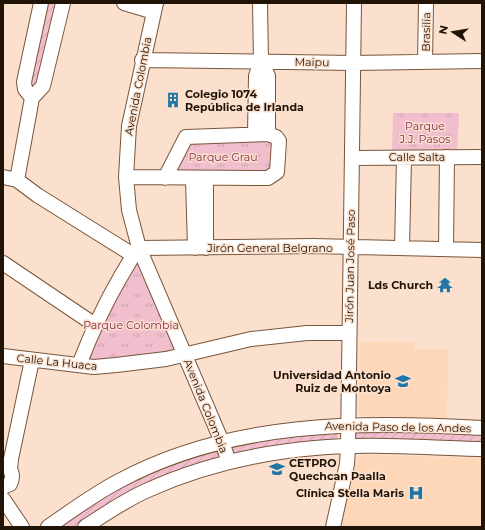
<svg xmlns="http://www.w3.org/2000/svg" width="485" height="530" font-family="Montserrat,sans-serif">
<defs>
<pattern id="grass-tufts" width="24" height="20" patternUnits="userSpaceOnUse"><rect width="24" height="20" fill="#f1becd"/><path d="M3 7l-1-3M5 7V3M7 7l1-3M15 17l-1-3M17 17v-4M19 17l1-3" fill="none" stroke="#cea2af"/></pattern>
<pattern id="garden-furrows" width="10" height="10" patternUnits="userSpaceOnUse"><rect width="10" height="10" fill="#f1becd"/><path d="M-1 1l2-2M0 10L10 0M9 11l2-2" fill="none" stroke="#cea2af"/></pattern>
</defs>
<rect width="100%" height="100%" fill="#fae0cd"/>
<path fill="#fed6b8" d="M360,342L415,343V349H448L447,418L362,416L359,412Z
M363,455L482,458V527H341L357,458Z"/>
<path fill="url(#grass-tufts)" d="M393,113H459L457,152H392Z
M187,140L268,141L272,145V169L269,172L175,174L177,159Z
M138,260L176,351L88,363L92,333Z"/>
<path fill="url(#garden-furrows)" d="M47,3H59L37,87L32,86L31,83Z
M354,431H482V447L357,441L354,439Z
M338,432V439L335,442L235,456L232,453V447L234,444L248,440Z
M217,447L223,456L102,510L77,527H55L119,485Z"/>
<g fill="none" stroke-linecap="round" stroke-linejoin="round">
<defs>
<path id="minor" d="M124,3L154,12
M156,3L129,126L126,177L129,210L139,248L222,442L229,462
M142,60L353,63L482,61
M261,61L268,76V134
M425,62L426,3
M32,98L25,89L24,82L41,3
M255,134L256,76L261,61L260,3
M352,158L482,157
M3,177L17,180L37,195L133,255
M126,177L268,178L277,172L279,141L276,137L268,134L186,137L165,178
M193,179L195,248
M206,179V248
M17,180L32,98L43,86L63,3
M402,248L404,158
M446,249L447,157
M3,263L95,325
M3,356L94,367L116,365L166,359L251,339L307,333H349
M79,365C91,334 104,305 121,276C127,267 131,257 139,248L313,246L482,250
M10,469L11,459L32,360
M3,487L10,484C14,476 12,468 3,464
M3,499L22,527
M48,527C71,511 94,494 119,481C230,421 359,421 482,428
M85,527C105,514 125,500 148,490C201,466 257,453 315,448C370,443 427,448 482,449
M333,527L347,464L348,447L354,3"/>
</defs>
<use href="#minor" stroke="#7a5538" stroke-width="16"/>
<use href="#minor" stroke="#fff" stroke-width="14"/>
</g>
<defs>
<symbol id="building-bare" viewBox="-9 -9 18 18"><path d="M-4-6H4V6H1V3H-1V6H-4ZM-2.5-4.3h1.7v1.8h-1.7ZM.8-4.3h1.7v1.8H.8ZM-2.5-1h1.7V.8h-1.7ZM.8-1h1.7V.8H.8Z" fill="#2176a6" stroke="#fae0cd" stroke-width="2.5" paint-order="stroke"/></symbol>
<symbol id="temple-bare" viewBox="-9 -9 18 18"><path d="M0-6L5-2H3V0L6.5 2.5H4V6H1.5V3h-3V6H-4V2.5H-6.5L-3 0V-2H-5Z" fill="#2176a6" stroke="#fae0cd" stroke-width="2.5" paint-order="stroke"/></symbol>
<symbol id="university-bare" viewBox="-9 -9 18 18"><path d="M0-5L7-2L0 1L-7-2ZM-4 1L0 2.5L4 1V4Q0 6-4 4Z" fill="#2176a6" stroke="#fae0cd" stroke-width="2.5" paint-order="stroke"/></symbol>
<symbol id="hospital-bare" viewBox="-9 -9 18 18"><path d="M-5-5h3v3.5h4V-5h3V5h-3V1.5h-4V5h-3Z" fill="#2176a6" stroke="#fae0cd" stroke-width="2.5" paint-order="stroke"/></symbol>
</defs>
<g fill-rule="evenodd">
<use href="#building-bare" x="162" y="89" width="22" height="22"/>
<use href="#temple-bare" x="434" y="274" width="22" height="22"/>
<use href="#university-bare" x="392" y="370" width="22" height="22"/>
<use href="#university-bare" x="266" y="458" width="22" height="22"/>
<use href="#hospital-bare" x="405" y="482" width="22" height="22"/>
</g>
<g text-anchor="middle" stroke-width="3" stroke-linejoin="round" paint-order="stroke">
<g font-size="11" fill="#221307" stroke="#fae0cd">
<text transform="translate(426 32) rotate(-89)" y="4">Brasilia</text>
<text transform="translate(312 62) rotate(1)" y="4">Maipu</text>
<text transform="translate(138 86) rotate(-79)" y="4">Avenida Colombia</text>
<text x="417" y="161">Calle Salta</text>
<text x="270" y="252">Jirón General Belgrano</text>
<text transform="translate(350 266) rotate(-89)" y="4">Jirón Juan José Paso</text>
<text transform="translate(57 362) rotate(6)" y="4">Calle La Huaca</text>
<text transform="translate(206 406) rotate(68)" y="4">Avenida Colombia</text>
<text transform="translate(398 427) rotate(1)" y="4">Avenida Paso de los Andes</text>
</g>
<g font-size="11" font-weight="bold" fill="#221307" stroke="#fae0cd" text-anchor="end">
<text x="185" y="98" text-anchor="start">Colegio 1074<tspan x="185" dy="13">República de Irlanda</tspan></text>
<text x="433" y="289">Lds Church</text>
<text x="391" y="379">Universidad Antonio<tspan x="391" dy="13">Ruiz de Montoya</tspan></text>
<text x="289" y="467" text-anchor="start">CETPRO<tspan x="289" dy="13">Quechcan Paalla</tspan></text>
<text x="404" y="497">Clínica Stella Maris</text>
</g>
<g font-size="11" fill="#882e52" stroke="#fae0cd">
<text x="425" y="130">Parque<tspan x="425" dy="13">J.J. Pasos</tspan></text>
<text x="223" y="161">Parque Grau</text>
<text x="131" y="329">Parque Colombia</text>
</g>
</g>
<rect width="485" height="530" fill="none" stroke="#221307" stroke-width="8"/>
<g transform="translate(453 32) rotate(282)" stroke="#fae0cd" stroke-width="3" paint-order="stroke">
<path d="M0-3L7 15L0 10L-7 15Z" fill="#221307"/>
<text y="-6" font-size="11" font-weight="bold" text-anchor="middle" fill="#221307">N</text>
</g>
</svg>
